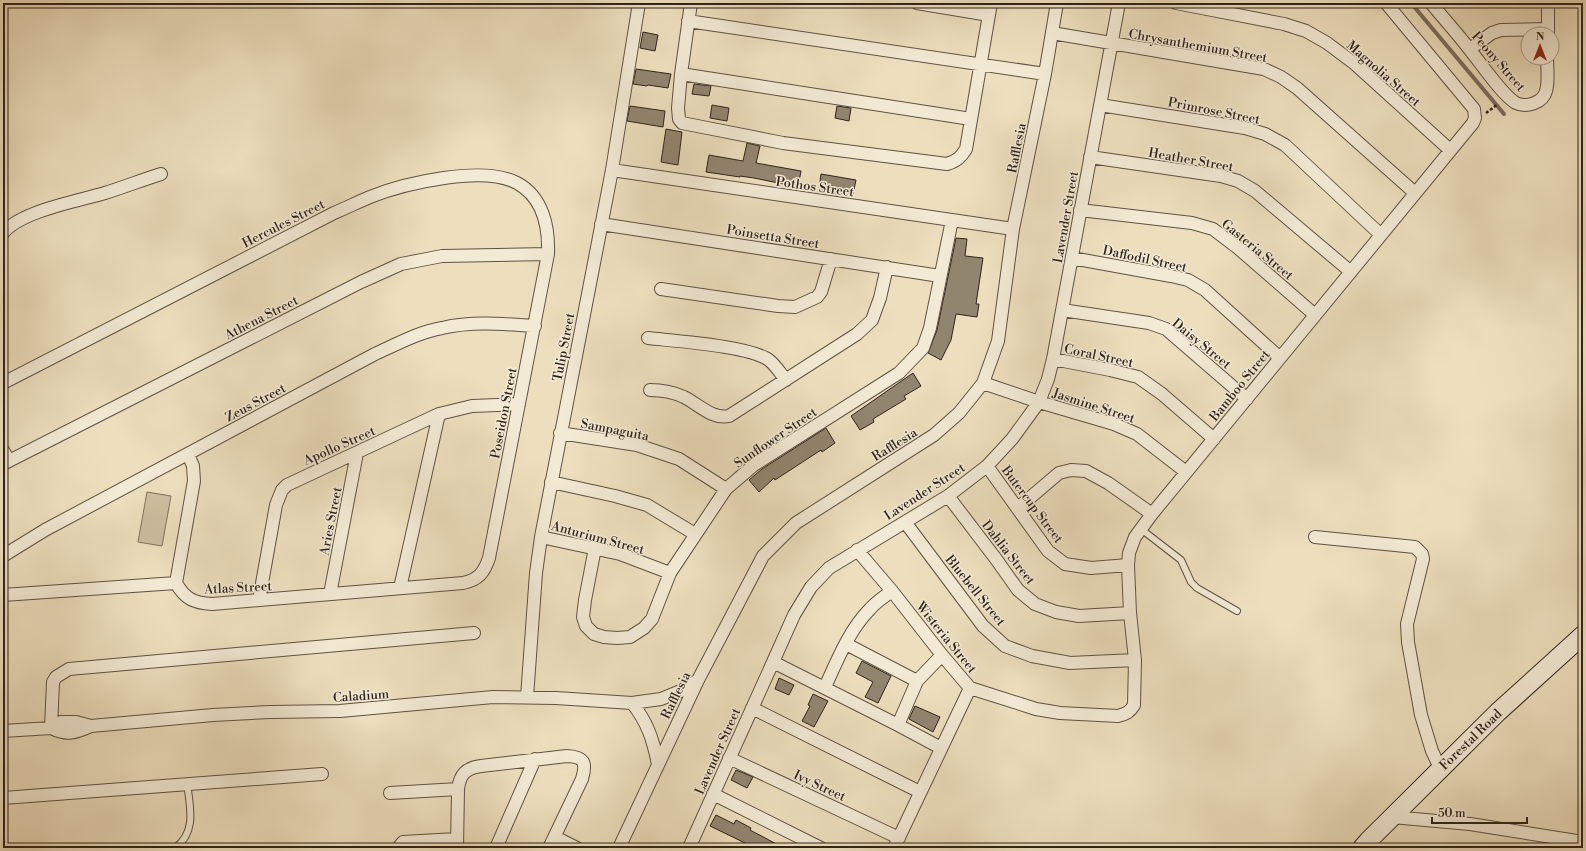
<svg xmlns="http://www.w3.org/2000/svg" width="1586" height="851" font-family="'Libre Bodoni',serif">
<rect width="100%" height="100%" fill="#eddfbe"/>
<filter id="stains"><feTurbulence type="fractalNoise" baseFrequency=".005" numOctaves="4"/><feColorMatrix values="0 0 0 0 .2 0 0 0 0 .09 0 0 0 0 .02 0 0 0 .5 -.17"/></filter>
<radialGradient id="worn" r=".72"><stop offset=".6" stop-color="#630" stop-opacity="0"/><stop offset="1" stop-color="#630" stop-opacity=".3"/></radialGradient>
<path fill="#cdbfa2" stroke="#7e715e" d="M147,492L171,496L162,546L138,542Z"/>
<g fill="none" stroke-linecap="round" stroke-linejoin="round">
<path stroke="#7a6d5c" stroke-width="4" d="M1411,3L1504,114"/>
</g>
<path fill="#928570" stroke="#2f231b" d="M643,32L658,35L655,51L640,48Z
M636,69L671,74L668,88L648,85L647,86L633,84Z
M694,84L711,86L709,96L692,94Z
M712,105L729,108L727,121L710,118Z
M630,106L665,111L663,127L627,121Z
M837,106L851,108L849,121L835,118Z
M666,129L682,132L678,165L661,162Z
M747,143L760,146L756,163L801,171L798,187L754,178L740,176V177L706,172L709,155L743,161Z
M821,174L856,180L853,194L837,192L836,194L819,190Z
M956,238L967,239L965,256L983,258L976,304H979L977,317L956,314L951,340L941,360L928,353L937,330Z
M913,373L921,386L904,396L906,399L873,419L874,422L860,430L851,416Z
M826,428L835,443L822,452L821,450L775,480L774,478L759,492L749,480L762,469Z
M862,661L891,676L878,703L865,697L873,682L856,673Z
M779,678L794,685L789,695L775,689Z
M813,694L828,701L814,727L802,721L810,706L808,705Z
M915,706L940,717L933,732L909,719Z
M736,770L753,777L747,788L731,780Z
M716,815L734,824L736,820L751,828L750,830L784,848H742L745,843L710,826Z"/>
<g fill="none" stroke-linecap="round" stroke-linejoin="round">
<defs>
<path id="lane" d="M1141,529L1181,560L1191,582L1197,588L1237,611
M175,848C197,832 190,807 187,783"/>
<path id="street" d="M691,3L681,74L678,108L679,119L682,123L783,143L947,164C957,161 961,157 966,149L991,3
M917,3L989,15
M1176,3L1284,24L1306,31L1327,43L1355,64L1450,150
M1431,3C1444,19 1458,34 1470,50C1480,62 1503,96 1516,103C1526,108 1543,103 1546,91C1549,81 1547,68 1547,58
M688,21L1045,74
M1052,33L1264,69L1281,77L1297,88L1415,193
M1548,34V3
M1470,49L1492,33L1501,30L1548,29
M681,74L971,119
M1100,105L1245,128L1265,134L1285,145L1381,235
M1090,157L1221,176L1238,181L1255,191L1351,272
M612,170L1013,229
M1080,210L1192,223L1213,229L1238,248L1315,315
M601,224L940,276
M3,233C21,211 78,201 105,193C124,187 142,180 161,174
M1072,258L1171,276L1188,280L1205,290L1280,358
M661,289L778,306L795,307L817,297L821,292L831,259
M1062,310L1149,323L1166,329L1247,399
M648,338C674,341 753,346 770,361C776,366 781,374 786,380
M1053,359L1110,370L1138,377L1162,394L1214,439
M3,383L334,213C346,208 358,202 370,197C405,183 483,165 517,183C543,197 549,227 548,254L489,558C484,573 478,580 463,583L212,604C194,603 185,599 176,583
M983,383L1039,402L1114,424L1137,434L1186,472
M650,390C661,390 673,392 684,397C698,404 713,420 729,416L857,334L872,320L880,298L887,267
M560,433L637,445L679,459L726,489
M3,450L9,461
M3,464L361,282L401,264L442,256L548,254
M987,466L1048,551L1065,564L1091,568L1128,565
M551,482L615,496L647,505L695,534
M948,496L996,559L1018,590L1035,604L1056,612L1079,616L1130,613
M1018,508L1059,473L1071,470L1086,471L1108,483L1152,514
M905,522L983,626L1005,646L1032,656L1070,663L1135,660
M541,537L620,554L670,573
M1315,537L1415,547L1422,554L1423,559L1407,624L1408,642L1421,715L1432,751L1440,768
M595,548L585,600L583,617L586,626L594,634L604,637L617,638L630,637L644,628L652,619L670,573L726,489L754,465L899,373L923,348L930,328L952,220
M857,550L892,591L942,655L970,688L1036,709L1060,713L1118,716C1126,714 1130,712 1134,705L1135,660L1130,613L1128,565L1129,553L1135,537L1152,514L1473,123L1475,118L1474,109L1386,3
M3,556L45,530L375,354C397,344 419,332 442,328C473,321 504,324 535,326
M176,583L194,481L193,466L188,454
M400,588L439,414
M330,594L357,453
M3,595L176,583
M259,600L276,505L282,490L287,485L439,414L472,406L519,404
M846,644L917,681
M773,662L898,725L941,748
M825,687C837,661 849,630 870,609C876,602 884,597 892,591
M527,697L536,573L541,537L612,170L639,3
M632,703C648,723 653,740 658,764
M752,708L920,792
M898,725L917,681L942,655
M51,728C67,736 75,733 91,726L213,715L270,712L340,711L493,697L556,698L632,703L661,699L683,690L698,680
M51,728L53,682L56,677L69,669L474,633
M3,731L51,728L61,722H76L91,726
M729,758L899,838
M390,793L458,789
M713,794L821,848
M3,798L322,774
M1392,817L1470,824L1583,842
M555,837L577,848
M398,848L403,842L457,839
M457,848L458,789C460,774 466,768 481,766L567,756C584,757 587,762 582,779L549,848
M496,848L535,759
M619,848L698,680L763,556L796,523L934,435L959,413L983,383L998,341L1013,229L1045,74L1057,3
M689,848L773,662L794,615L811,587L829,568L948,496L987,466L1012,439L1039,402L1048,379L1053,359L1119,3
M894,848L970,688"/>
<path id="secondary" d="M1362,848L1368,841L1498,712L1583,635"/>
</defs>
<use href="#lane" stroke="#5e5244" stroke-width="8"/>
<use href="#street" stroke="#5e5244" stroke-width="14"/>
<use href="#secondary" stroke="#2f231b" stroke-width="20"/>
<path stroke="#2f231b" stroke-width="2.5" stroke-dasharray="3 2" stroke-linecap="butt" d="M1486,113L1498,104"/>
<use href="#lane" stroke="#f3ead5" stroke-width="6"/>
<use href="#street" stroke="#f3ead5" stroke-width="12"/>
<use href="#secondary" stroke="#f3ead5" stroke-width="18"/>
</g>
<g text-anchor="middle" stroke-width="3" stroke-linejoin="round" paint-order="stroke">
<g font-size="13" fill="#2f231b" stroke="#f3ead5">
<text transform="translate(1198 45) rotate(10)" y="5">Chrysanthemium Street</text>
<text transform="translate(1499 61) rotate(49)" y="5">Peony Street</text>
<text transform="translate(1384 73) rotate(41)" y="5">Magnolia Street</text>
<text transform="translate(1214 110) rotate(11)" y="5">Primrose Street</text>
<text transform="translate(1016 148) rotate(-79)" y="5">Rafflesia</text>
<text transform="translate(1191 159) rotate(10)" y="5">Heather Street</text>
<text transform="translate(815 186) rotate(8)" y="5">Pothos Street</text>
<text transform="translate(1065 217) rotate(-80)" y="5">Lavender Street</text>
<text transform="translate(283 223) rotate(-27)" y="5">Hercules Street</text>
<text transform="translate(773 236) rotate(9)" y="5">Poinsetta Street</text>
<text transform="translate(1258 249) rotate(39)" y="5">Gasteria Street</text>
<text transform="translate(1145 258) rotate(12)" y="5">Daffodil Street</text>
<text transform="translate(261 317) rotate(-27)" y="5">Athena Street</text>
<text transform="translate(1202 343) rotate(39)" y="5">Daisy Street</text>
<text transform="translate(563 347) rotate(-79)" y="5">Tulip Street</text>
<text transform="translate(1099 355) rotate(12)" y="5">Coral Street</text>
<text transform="translate(1239 385) rotate(-51)" y="5">Bamboo Street</text>
<text transform="translate(255 402) rotate(-28)" y="5">Zeus Street</text>
<text transform="translate(1094 405) rotate(18)" y="5">Jasmine Street</text>
<text transform="translate(503 413) rotate(-79)" y="5">Poseidon Street</text>
<text transform="translate(615 429) rotate(11)" y="5">Sampaguita</text>
<text transform="translate(775 437) rotate(-34)" y="5">Sunflower Street</text>
<text transform="translate(894 444) rotate(-32)" y="5">Rafflesia</text>
<text transform="translate(339 445) rotate(-24)" y="5">Apollo Street</text>
<text transform="translate(924 491) rotate(-33)" y="5">Lavender Street</text>
<text transform="translate(1033 504) rotate(53)" y="5">Butercup Street</text>
<text transform="translate(330 521) rotate(-79)" y="5">Aries Street</text>
<text transform="translate(598 537) rotate(15)" y="5">Anturium Street</text>
<text transform="translate(1009 552) rotate(52)" y="5">Dahlia Street</text>
<text transform="translate(238 587) rotate(-3)" y="5">Atlas Street</text>
<text transform="translate(976 590) rotate(51)" y="5">Bluebell Street</text>
<text transform="translate(947 637) rotate(51)" y="5">Wisteria Street</text>
<text transform="translate(361 695) rotate(-4)" y="5">Caladium</text>
<text transform="translate(675 695) rotate(-64)" y="5">Rafflesia</text>
<text transform="translate(1470 739) rotate(-44)" y="5">Forestal Road</text>
<text transform="translate(717 751) rotate(-66)" y="5">Lavender Street</text>
<text transform="translate(820 785) rotate(25)" y="5">Ivy Street</text>
</g>
</g>
<rect width="1586" height="851" fill="none" stroke="#eddfbe" stroke-width="16"/>
<rect x="4" y="4" width="1578" height="843" fill="none" stroke="#2f231b" stroke-width="2"/>
<rect x="8" y="8" width="1570" height="835" fill="none" stroke="#2f231b"/>
<g transform="translate(1540 46)"><circle r="19" fill="#f3ead5" stroke="#a59a8b"/>
<path d="M0-3L7 15L0 10L-7 15Z" fill="#8f2418"/>
<text y="-6" font-size="11" font-weight="bold" text-anchor="middle" fill="#2f231b">N</text>
</g>
<path d="M1432 817v6h95v-6" fill="none" stroke="#2f231b" stroke-width="2"/>
<text x="1438" y="817" font-size="12" fill="#2f231b" stroke="#f3ead5" stroke-width="3" paint-order="stroke">50 m</text>
<rect width="100%" height="100%" filter="url(#stains)"/>
<rect width="100%" height="100%" fill="url(#worn)"/>
</svg>
